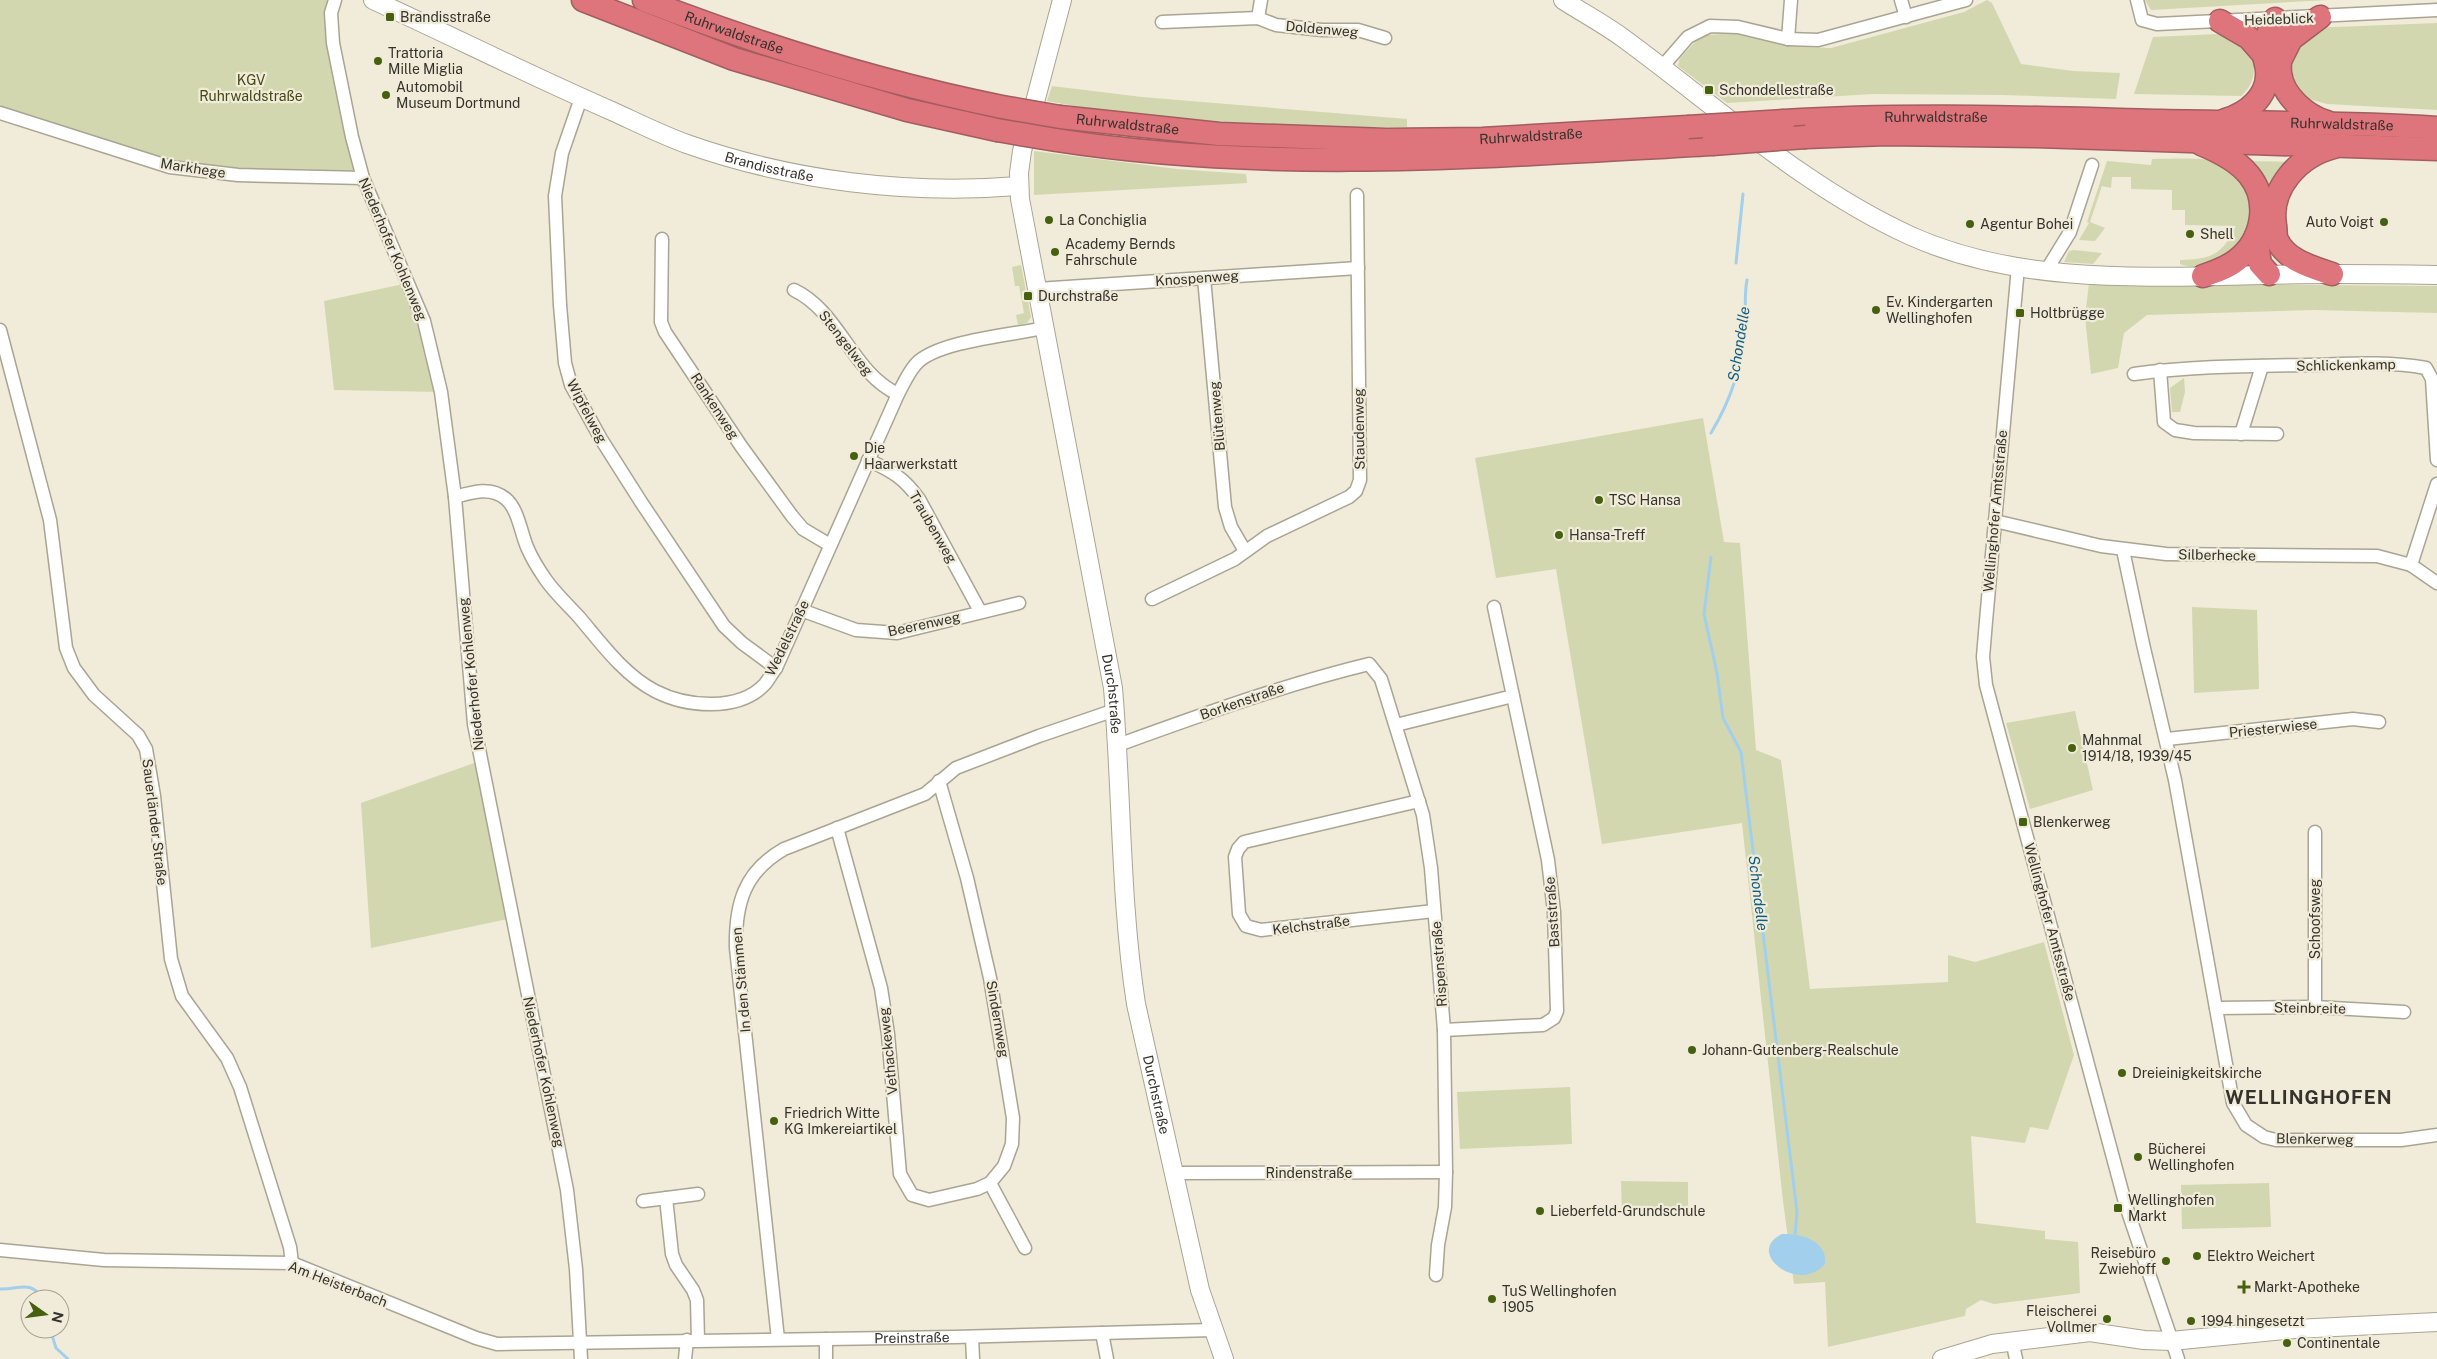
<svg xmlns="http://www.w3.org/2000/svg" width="2437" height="1359" font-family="'Public Sans',sans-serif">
<rect width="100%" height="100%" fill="#f1ebd9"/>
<path fill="#d2d7b0" d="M0,0H335L331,13L363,178L170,167L0,113Z
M1987,0L1992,3L2021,64L2073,71L2120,73L2116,99L2002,95L1873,94L1727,103L1678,66L1680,58L1696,41L1708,35L1731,33L1802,47L1831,48L1964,12Z
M2145,0H2328L2151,10Z
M2437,23V110L2327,104L2309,99L2295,86L2288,68L2310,28Z
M2218,34C2224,36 2234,38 2240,42C2259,56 2258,82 2241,96L2134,94L2153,37Z
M1052,86L1142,97L1407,119V127C1288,128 1165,124 1047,101Z
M1034,151L1177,169L1246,174L1247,183L1034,195Z
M2152,159C2166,159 2209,157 2220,162C2233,168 2240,176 2246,188C2252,199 2255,211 2252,224C2248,251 2205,275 2180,264V260C2212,259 2222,255 2236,226L2185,225V210H2172V190L2131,189V177H2112L2111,188L2102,186L2090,222L2105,228L2095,241L2079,240L2089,223L2087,222L2107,161L2151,165Z
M2243,161L2295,162L2268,262Z
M2074,250L2102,253L2093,264L2064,262L2069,251Z
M1021,265L1031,317L1027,323L1018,325L1016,315L1024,313L1019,286H1015L1012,267Z
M408,283L441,392L334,390L324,301Z
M2089,283L2437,286V313L2313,310L2147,315L2124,333L2118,368L2091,374L2085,317Z
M2184,378L2185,392L2180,412H2172L2170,388Z
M1703,418L1724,542L1740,543L1756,750L1781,760L1810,989L1948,982V955L1975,962L2044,942L2074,1055L2048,1130L2030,1127L2025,1143L1971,1136L1976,1223L2045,1231V1239L2078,1242L2080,1293L1994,1304L1981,1300L1966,1309L1965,1316L1828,1347L1825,1282L1794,1284L1783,1201L1742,823L1602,844L1556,569L1496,578L1475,458Z
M2192,607L2257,610L2259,689L2194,693Z
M2075,711L2093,790L2030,809L2006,723Z
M480,761L512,918L371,948L361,803Z
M1570,1087L1572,1144L1460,1149L1457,1092Z
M1621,1181L1688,1182V1216L1622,1214Z
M2269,1183L2271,1227L2182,1229L2181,1185Z"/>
<path fill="#a2d0ec" d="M1782,1234C1801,1233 1828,1241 1825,1264C1798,1295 1744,1252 1782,1234Z"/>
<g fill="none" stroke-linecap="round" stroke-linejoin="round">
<path stroke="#a2d0ec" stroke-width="3" d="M1736,263L1743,194
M1711,433C1732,398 1741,368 1745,327C1746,311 1744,295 1747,280
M1711,557L1704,614L1717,673L1723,718L1741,752L1797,1212L1795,1235
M0,1289C19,1290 29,1279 44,1299
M50,1329L56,1348L68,1359"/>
<defs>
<g id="street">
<path d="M335,0L331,13L333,43L352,137L363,178L424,321L441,392L455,497L474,724L567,1190L576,1269L581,1359"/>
<path d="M1901,0L1906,17"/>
<path d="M2137,0L2142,20L2157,24L2437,10"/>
<path d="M1258,18L1261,0"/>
<path d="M1162,22L1258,18L1276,25L1322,30H1358L1385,38"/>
<path d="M1788,39L1791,0"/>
<path d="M1662,67L1688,37L1710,26L1738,27L1788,39L1818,40L1966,0"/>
<path d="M581,98L562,153L555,196L560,305L565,363L571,385L601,439L641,502L724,626L742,643L776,668"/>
<path d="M0,113L170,167L238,175L363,178"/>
<path d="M662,239L661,322L665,332L741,446L792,516L803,529L830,545"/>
<path d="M2018,267L1986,621L1983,657L1986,685L2126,1206L2178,1359"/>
<path d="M2046,271L2070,232L2092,165"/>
<path d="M1204,278L1225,507L1231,527L1245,551"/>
<path d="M1037,289L1358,268"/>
<path d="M794,290C840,312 852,373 898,394"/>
<path d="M0,330L50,520L66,648L74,668L94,695L138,735L146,749L154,796L171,959L182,996L227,1058L240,1087L290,1247L292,1263"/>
<path d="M2160,370L2164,422L2175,430L2194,433L2277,434"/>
<path d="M2134,374C2191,366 2250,366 2308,365C2348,364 2387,361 2426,368L2432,379L2437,460"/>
<path d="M2241,434L2262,366"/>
<path d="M868,460C892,471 904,478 919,499L980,611"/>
<path d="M455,497C472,492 491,486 506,499C518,509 521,533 527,547C532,559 539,570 546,580C555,593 568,605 579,617C601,643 624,675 655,691C686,707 739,712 765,684C769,679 772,673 776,668L898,394C903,385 908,373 916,364C937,341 1012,335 1044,328"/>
<path d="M1995,521L2101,546L2166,554L2377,556L2411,565L2437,583"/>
<path d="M2123,550L2143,644L2175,780L2233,1103L2246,1125L2264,1137L2276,1140H2401L2437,1135"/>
<path d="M2411,565L2437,484"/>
<path d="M1152,599L1235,559L1267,536L1349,497L1356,491L1360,480L1357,195"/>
<path d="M1494,607L1513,696"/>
<path d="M801,610L856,630L897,633L1019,603"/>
<path d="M1396,725L1513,696L1548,860L1554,912L1557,1011L1554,1018L1543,1025L1444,1030"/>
<path d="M2167,739L2353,719L2379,722"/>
<path d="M1118,745C1201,715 1283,685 1369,664L1381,679L1423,815L1431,868L1444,1030L1446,1172L1445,1207L1438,1245L1436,1275"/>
<path d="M1419,801L1244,842L1238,849L1235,857L1239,914L1246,926L1261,930L1434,911"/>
<path d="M837,828L881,988L888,1034L900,1174L912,1195L929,1200L977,1189L990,1183L1004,1166L1012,1144L1013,1118L990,978L967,878L939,781"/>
<path d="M2315,832V1007"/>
<path d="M2216,1008L2315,1007L2404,1012"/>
<path d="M1173,1173L1446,1172"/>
<path d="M990,1183L1025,1248"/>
<path d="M666,1198L672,1254L676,1265L693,1290L697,1300L698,1340"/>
<path d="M643,1201L698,1194"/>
<path id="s1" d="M0,1250L104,1260L292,1263L476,1338L497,1344L955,1337L1213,1330"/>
<path d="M1102,1333L1107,1359"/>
<path d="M972,1337L973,1359"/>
<path d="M778,1339L736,948C735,904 744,872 784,849L925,794L956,768L1039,736L1115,710"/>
<path d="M2012,1340L2016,1359"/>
<path d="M685,1359L687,1340"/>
<path d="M826,1359V1339"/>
</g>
<g id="secondary">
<path id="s2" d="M373,0C454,37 533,77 614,112C638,123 662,135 687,144C792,181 908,195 1019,186"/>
<path id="s3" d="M1062,0L1022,151L1019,173L1020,199L1113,688C1122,793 1120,900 1136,1004L1200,1290L1224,1359"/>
<path d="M1563,0C1583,13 1604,24 1623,38C1716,106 1805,188 1911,236C2020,285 2148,277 2265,275C2322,273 2380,274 2437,275"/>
<path d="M1942,1359L1992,1344L2090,1332L2144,1340L2171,1341L2295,1329L2437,1322"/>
</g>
<g id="highway">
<path d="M583,0L734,59L907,110L997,130"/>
<path id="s4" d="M644,0C760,45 879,82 1002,107"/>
<path d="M2220,21L2249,38L2263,54"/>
<path d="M2282,57L2291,39L2320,17"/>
<path id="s5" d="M1060,117L1219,134L1386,140L1482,139L1688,127"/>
<path d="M2225,120C2247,114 2269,96 2267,71C2267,64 2263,58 2264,52C2264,40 2270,29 2275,19C2287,37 2278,53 2280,73C2283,96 2306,116 2327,122"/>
<path id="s6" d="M1784,121C1910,113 2036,118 2161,121C2253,123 2345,122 2437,128"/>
<path d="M1806,137L1886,134L2036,136L2437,149"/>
<path d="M1056,140C1274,174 1493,156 1712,144"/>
<path d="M2201,144C2218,151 2237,160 2249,175C2270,201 2263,240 2237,260C2227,268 2215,272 2203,276"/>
<path d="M2256,236L2260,264L2269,274"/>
<path d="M2332,274C2312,267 2287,261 2277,240C2275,236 2276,230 2275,225C2269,188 2299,156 2334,147"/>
</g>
</defs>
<use href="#street" stroke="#aaa493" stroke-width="15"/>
<use href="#secondary" stroke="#aaa493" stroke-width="20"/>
<use href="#highway" stroke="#a25d60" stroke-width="25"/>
<use href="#street" stroke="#fff" stroke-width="12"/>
<use href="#secondary" stroke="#fff" stroke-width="18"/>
<use href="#highway" stroke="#de747c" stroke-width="22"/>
<defs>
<path id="highway-bridge" d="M1002,107L1060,117
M1688,127L1784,121
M997,130L1056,140
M1712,144L1806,137"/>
</defs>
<use href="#highway-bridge" stroke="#a25d60" stroke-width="25" stroke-linecap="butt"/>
<use href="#highway-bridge" stroke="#de747c" stroke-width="22"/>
</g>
<g fill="#45600f" stroke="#f1ebd9" stroke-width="2">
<rect x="385" y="12" width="10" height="10" rx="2.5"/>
<circle cx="378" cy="61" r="5"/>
<rect x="1704" y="85" width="10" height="10" rx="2.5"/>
<circle cx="386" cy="95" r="5"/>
<circle cx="1049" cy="220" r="5"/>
<circle cx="2384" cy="222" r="5"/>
<circle cx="1970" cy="224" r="5"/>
<circle cx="2190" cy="234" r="5"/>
<circle cx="1055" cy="252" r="5"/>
<rect x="1023" y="291" width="10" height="10" rx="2.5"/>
<circle cx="1876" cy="310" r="5"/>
<rect x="2015" y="308" width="10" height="10" rx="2.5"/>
<circle cx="854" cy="456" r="5"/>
<circle cx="1599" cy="500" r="5"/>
<circle cx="1559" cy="535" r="5"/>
<circle cx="2072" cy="748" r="5"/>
<rect x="2018" y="817" width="10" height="10" rx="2.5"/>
<circle cx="1692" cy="1050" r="5"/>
<circle cx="2122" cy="1073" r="5"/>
<circle cx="774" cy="1121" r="5"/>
<circle cx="2138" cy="1157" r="5"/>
<rect x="2113" y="1203" width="10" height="10" rx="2.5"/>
<circle cx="1540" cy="1211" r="5"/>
<circle cx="2197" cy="1256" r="5"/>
<circle cx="2166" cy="1261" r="5"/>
<path d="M2241.5 1279.5h5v5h5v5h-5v5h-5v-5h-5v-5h5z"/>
<circle cx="1492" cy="1299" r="5"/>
<circle cx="2107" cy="1319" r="5"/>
<circle cx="2191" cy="1321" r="5"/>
<circle cx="2287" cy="1343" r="5"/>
</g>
<g text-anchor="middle" stroke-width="4.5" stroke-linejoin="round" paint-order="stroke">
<g font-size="14" fill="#34322b" stroke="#f1ebd9" text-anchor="start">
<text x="400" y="22">Brandisstraße</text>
<text x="388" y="58">Trattoria<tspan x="388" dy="16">Mille Miglia</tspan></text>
<text x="396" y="92">Automobil<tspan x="396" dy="16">Museum Dortmund</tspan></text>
<text x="1719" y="95">Schondellestraße</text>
<text x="1059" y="225">La Conchiglia</text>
<text x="2374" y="227" text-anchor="end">Auto Voigt</text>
<text x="1980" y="229">Agentur Bohei</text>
<text x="2200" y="239">Shell</text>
<text x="1065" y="249">Academy Bernds<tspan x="1065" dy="16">Fahrschule</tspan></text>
<text x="1038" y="301">Durchstraße</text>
<text x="1886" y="307">Ev. Kindergarten<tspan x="1886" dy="16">Wellinghofen</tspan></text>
<text x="2030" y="318">Holtbrügge</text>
<text x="864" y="453">Die<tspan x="864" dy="16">Haarwerkstatt</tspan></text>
<text x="1609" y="505">TSC Hansa</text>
<text x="1569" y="540">Hansa-Treff</text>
<text x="2082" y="745">Mahnmal<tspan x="2082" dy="16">1914/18, 1939/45</tspan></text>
<text x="2033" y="827">Blenkerweg</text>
<text x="1702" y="1055">Johann-Gutenberg-Realschule</text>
<text x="2132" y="1078">Dreieinigkeitskirche</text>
<text x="784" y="1118">Friedrich Witte<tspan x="784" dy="16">KG Imkereiartikel</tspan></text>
<text x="2148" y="1154">Bücherei<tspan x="2148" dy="16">Wellinghofen</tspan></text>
<text x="2128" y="1205">Wellinghofen<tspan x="2128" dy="16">Markt</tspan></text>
<text x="1550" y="1216">Lieberfeld-Grundschule</text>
<text x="2156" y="1258" text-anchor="end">Reisebüro<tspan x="2156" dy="16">Zwiehoff</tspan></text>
<text x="2207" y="1261">Elektro Weichert</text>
<text x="2254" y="1292">Markt-Apotheke</text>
<text x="1502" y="1296">TuS Wellinghofen<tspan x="1502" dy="16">1905</tspan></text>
<text x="2097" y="1316" text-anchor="end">Fleischerei<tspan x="2097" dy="16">Vollmer</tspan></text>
<text x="2201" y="1326">1994 hingesetzt</text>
<text x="2297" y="1348">Continentale</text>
</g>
<g font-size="14" fill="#34322b" stroke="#f1ebd9">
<text transform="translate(2279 19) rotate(-2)" y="5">Heideblick</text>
<text transform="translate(1322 29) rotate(5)" y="5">Doldenweg</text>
<text dy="5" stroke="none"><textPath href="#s4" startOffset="96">Ruhrwaldstraße</textPath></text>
<text dy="5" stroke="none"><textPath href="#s6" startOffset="152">Ruhrwaldstraße</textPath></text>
<text dy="5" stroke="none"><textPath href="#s6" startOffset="558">Ruhrwaldstraße</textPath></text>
<text dy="5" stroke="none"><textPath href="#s5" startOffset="68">Ruhrwaldstraße</textPath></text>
<text dy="5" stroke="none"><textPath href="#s5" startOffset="472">Ruhrwaldstraße</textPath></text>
<text dy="5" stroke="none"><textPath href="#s2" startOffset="431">Brandisstraße</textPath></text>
<text transform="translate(193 168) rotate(9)" y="5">Markhege</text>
<text transform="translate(393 249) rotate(67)" y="5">Niederhofer Kohlenweg</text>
<text transform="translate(1197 278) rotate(-4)" y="5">Knospenweg</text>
<text transform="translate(846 343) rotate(52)" y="5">Stengelweg</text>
<text transform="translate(2346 365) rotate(-1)" y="5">Schlickenkamp</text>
<text transform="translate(715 406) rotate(57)" y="5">Rankenweg</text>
<text transform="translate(587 411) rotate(62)" y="5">Wipfelweg</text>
<text transform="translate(1217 416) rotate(-95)" y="5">Blütenweg</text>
<text transform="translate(1359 429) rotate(-91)" y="5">Staudenweg</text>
<text transform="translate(1995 511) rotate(-85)" y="5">Wellinghofer Amtsstraße</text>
<text transform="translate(933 527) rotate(60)" y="5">Traubenweg</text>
<text transform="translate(2217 555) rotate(1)" y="5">Silberhecke</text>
<text transform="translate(924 624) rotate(-12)" y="5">Beerenweg</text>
<text transform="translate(787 638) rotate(-64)" y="5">Wedelstraße</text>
<text transform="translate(471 674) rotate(-96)" y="5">Niederhofer Kohlenweg</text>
<text dy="5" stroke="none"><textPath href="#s3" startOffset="708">Durchstraße</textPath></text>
<text transform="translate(1242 701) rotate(-19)" y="5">Borkenstraße</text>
<text transform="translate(2273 728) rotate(-6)" y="5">Priesterwiese</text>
<text transform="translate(155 822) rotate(83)" y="5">Sauerländer Straße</text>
<text transform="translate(1552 912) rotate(-94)" y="5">Baststraße</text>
<text transform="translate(2315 919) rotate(-90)" y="5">Schoofsweg</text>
<text transform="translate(2050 922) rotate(75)" y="5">Wellinghofer Amtsstraße</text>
<text transform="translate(1311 925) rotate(-7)" y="5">Kelchstraße</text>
<text transform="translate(1439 964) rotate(-94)" y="5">Rispenstraße</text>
<text transform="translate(741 980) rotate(-95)" y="5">In den Stämmen</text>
<text transform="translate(2310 1008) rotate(1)" y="5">Steinbreite</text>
<text transform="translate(998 1019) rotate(80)" y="5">Sindernweg</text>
<text transform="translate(888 1051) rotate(-96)" y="5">Vethackeweg</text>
<text transform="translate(544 1072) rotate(78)" y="5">Niederhofer Kohlenweg</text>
<text dy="5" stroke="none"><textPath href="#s3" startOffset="1112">Durchstraße</textPath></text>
<text transform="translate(2315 1139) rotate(1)" y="5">Blenkerweg</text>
<text x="1309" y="1178">Rindenstraße</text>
<text transform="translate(338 1284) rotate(21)" y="5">Am Heisterbach</text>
<text dy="5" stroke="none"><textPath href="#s1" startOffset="928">Preinstraße</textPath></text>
</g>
<g font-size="14" fill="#434813" stroke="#f1ebd9">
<text x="251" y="85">KGV<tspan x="251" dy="16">Ruhrwaldstraße</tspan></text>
</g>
<g font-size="15" font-style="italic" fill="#115e83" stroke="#f1ebd9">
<text transform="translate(1739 344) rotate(-81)" y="5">Schondelle</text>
<text transform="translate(1758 893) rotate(83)" y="5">Schondelle</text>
</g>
<g font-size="19" font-weight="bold" letter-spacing="1" fill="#34322b" stroke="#f1ebd9">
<text x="2309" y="1104">WELLINGHOFEN</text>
</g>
</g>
<g transform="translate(45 1314) rotate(104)"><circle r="24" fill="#f1ebd9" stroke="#a5a193"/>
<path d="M0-4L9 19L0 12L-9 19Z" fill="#45600f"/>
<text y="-8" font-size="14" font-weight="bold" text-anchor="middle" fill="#34322b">N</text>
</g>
</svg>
